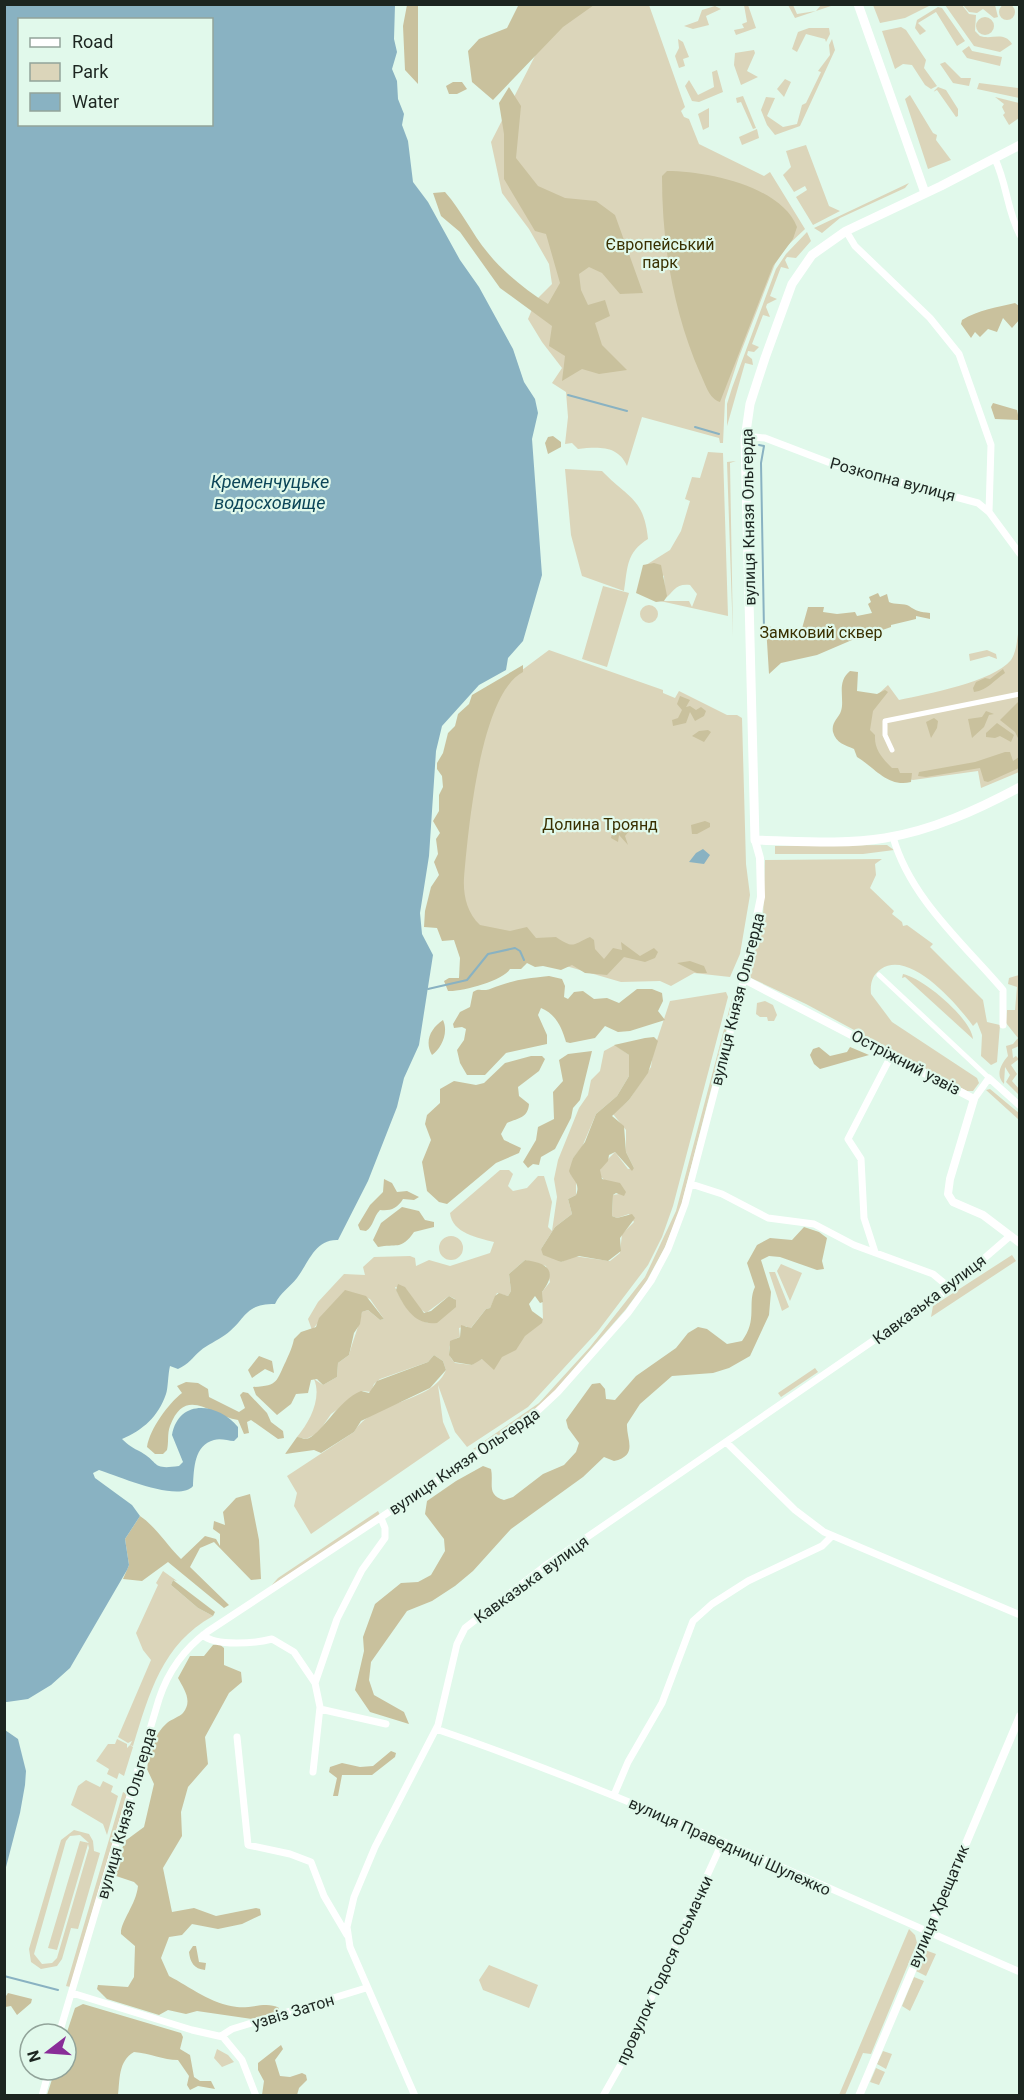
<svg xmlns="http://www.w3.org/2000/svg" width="1024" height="2100" font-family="Roboto,sans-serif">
<rect width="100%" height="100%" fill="#e1f9eb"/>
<path fill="#dbd5ba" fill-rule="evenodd" d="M999 12a8 8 0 1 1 16 0a8 8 0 1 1-16 0Z
M561,5H649L685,107L681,111L684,117L689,119L699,144L764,176L770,172L805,229L787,246L775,264L739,357L725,400L723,443H720L719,438L642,417L627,466C618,445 598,447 578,449L572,443L565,444L568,417L566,392L552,383L562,368L542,342L528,319L536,300L552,284L549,264L529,229L502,193L491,142Z
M744,5H748L756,28L736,35L734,30L744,28L742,24L747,22Z
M788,5H793L797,14L816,11L821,5H834L795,18Z
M873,5V4L931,5L905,18L880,23Z
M945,5H962L969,14L976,15L975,31L980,36C992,40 1004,31 1012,44L1000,52L974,46Z
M963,5H995L998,17L994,18L983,9L977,13L969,12Z
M715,6L721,9L706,16L709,25L693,29L684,26L698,21L702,10Z
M938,7L942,8L965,41L957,46L936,12L918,23L926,31L920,35L915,28L917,20Z
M976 26a9 9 0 1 1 18 0a9 9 0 1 1-18 0Z
M901,27L906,30L926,60L924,68L937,86L931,89L925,85L912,65L903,64L895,69L882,31Z
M809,28H829L830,34L826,42L825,39L806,34L797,52L792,49L798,32Z
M678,39L683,42L689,57L683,59L685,66L679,68L675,56L679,48Z
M832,39L835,50L800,126L775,135L767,125L761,110L766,97L775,98L767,116L783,127L797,124L802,105L806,103L821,72L818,71L830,55L829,45Z
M969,46L972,51L1002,57L1000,66L967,58L962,51Z
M754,50L755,53L747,71L758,77L741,85L734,65L735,53Z
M945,62L961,78H971L969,86L953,83L940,64Z
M717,70L723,92L699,102L692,101L685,86L689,80L698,95L714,87L712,72Z
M785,79L791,82L784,97L777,89Z
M979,83L1019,88V98L977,89Z
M938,87L946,90L958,109V116L956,117L937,90L933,92Z
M910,95L933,133L937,135L936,140L951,160L928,169L905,99Z
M743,96L756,128L753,129L741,102L737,103L736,98Z
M995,97L1019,103V118L1009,125L1003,115L1005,113L1002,107L1004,104Z
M709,108V127L703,130L698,114Z
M757,129L759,138L742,145L739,137Z
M806,145L829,206L840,211L813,225L796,197L807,190L805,186L794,192L783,175L791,167L786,151Z
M909,183L905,188L840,218L822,233L814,228Z
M807,232L811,241L796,258L787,257L785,260L789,269L781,267L770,296L777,299L767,304L766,307L770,317L763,315L752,344L759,347L754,352L748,351L747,355L752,359L753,365L745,363L727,426V404L732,388L776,269L786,254Z
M708,452L723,453L728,616L660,601H689L692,607L697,594L690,585C676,583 673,592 665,599L664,576L646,565L670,550L681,531L690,501L685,499L692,477L700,478Z
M736,461L730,463L733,637L727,462Z
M565,469L602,471C628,498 644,498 648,539C626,553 628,566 624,591L582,576L571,535Z
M603,586L629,593L607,667L582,659Z
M640 614a9 9 0 1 1 18 0a9 9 0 1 1-18 0Z
M1019,628V772L981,788L978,771L913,780L890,775L866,737L875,697L888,685L899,700C927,694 993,682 1011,660C1017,651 1017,638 1019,628Z
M549,650L663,690V693L675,698L679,691L727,715H737L742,718L746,864L750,895L740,954L730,977L694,973L671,986L660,981L621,982L542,959L462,939L463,746L498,688Z
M987,650L996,654L997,659L989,656L970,661L969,654Z
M887,845L894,850L863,854H775V846Z
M882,859L875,864L876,875L870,888L894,911L892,914L902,922L903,926L907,925L933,944L930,947L983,1000L987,1022L1000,1025L997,1062L991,1065L981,1056L982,1035L977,1022L973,1026C958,1005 910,949 881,969C872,975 870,984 871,994L892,1022L977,1078L979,1083L973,1091H967L806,1004L749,977L763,918L765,860Z
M903,974C923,978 971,1018 973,1039L905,977L902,978Z
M1019,975V1046L1012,1049L1013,1058L1016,1056L1019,1059L1011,1065L1017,1074L1012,1081L1019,1089V1095L1006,1082L1010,1075L1005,1067L1004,1084C995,1075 1001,1064 1008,1056L1006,1046L1013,1044L1018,1038L1006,1023L1007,1010H1015L1017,987L1008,984L1009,978Z
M726,992L728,997L673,1206L662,1237L648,1265L598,1331L528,1407L467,1447L455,1432L438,1385L443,1422L450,1438L311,1534L294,1506L297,1493L287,1476L354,1432C374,1399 432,1404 446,1370L443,1361L434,1355L428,1362L380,1379L374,1384L371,1392L363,1391L331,1414L318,1433L306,1439L297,1437C310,1422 322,1398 314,1379L323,1385L337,1377L338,1363L349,1355C353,1340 359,1326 362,1312L368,1310L380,1320L384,1319L370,1299L350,1292L341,1295L312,1330L308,1319L318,1302L344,1274L365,1275L363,1267L374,1257L410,1256L415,1258L416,1266L429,1260L450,1266L490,1253L494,1242C478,1238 452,1233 450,1213L500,1170H509L513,1174L508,1186L513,1191L527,1188L538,1176H544L552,1202L548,1227L552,1231L557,1197L554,1179L558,1160L579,1108L588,1095L591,1080L600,1071L604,1051L615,1045L629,1055V1076L617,1096L596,1114L582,1147L573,1158L571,1175L576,1180V1195L568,1199L572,1214L555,1227L541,1249L561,1262L573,1256L610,1261L620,1253L622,1234L634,1222L629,1214L617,1218L612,1216L613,1195L619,1194L599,1175L601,1166L615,1152L628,1169L634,1168L626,1152V1130L613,1114L629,1100L651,1067L653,1052L670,1001ZM525,1260L546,1266L550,1282L542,1292L543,1319L493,1357L478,1360L472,1365L455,1363C445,1354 448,1340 460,1337L459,1328L466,1326L470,1329L486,1309L490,1308L497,1293L508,1296L511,1291L509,1274ZM395,1287L406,1289L420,1309L426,1313L449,1296L455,1299L456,1305L428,1323C411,1318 402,1303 395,1287Z
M732,999L733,1004L680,1210L665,1247L646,1282L626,1309L551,1395L522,1421L479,1450L473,1449L539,1403L590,1347L645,1277L676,1211Z
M765,1001L773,1005L777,1015L774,1021H768L767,1017H760L756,1014L757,1003Z
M990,1089L1019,1113V1120L986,1090Z
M439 1248a12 12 0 1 1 24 0a12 12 0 1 1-24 0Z
M1012,1255L1016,1261L931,1317L933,1306Z
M781,1264L802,1273L790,1301L777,1271Z
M769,1272H775L789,1307L782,1311Z
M815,1368L818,1372L781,1397L778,1393Z
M378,1511L380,1515L271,1586L278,1578Z
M163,1571L177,1581L173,1580L171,1585L198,1608L213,1616C162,1644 149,1694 133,1746L130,1745L132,1741L128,1743L118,1737L151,1660L143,1650L136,1633L158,1585L156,1583Z
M117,1739L127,1744V1748L130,1745L133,1747L124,1776L119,1773L117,1779L107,1774L109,1769L96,1761L108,1744H115Z
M86,1780L100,1787L103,1781L113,1786L111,1792L118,1796L107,1835L103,1824L71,1805L78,1786Z
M123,1792L127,1794L70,1987L66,1986Z
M74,1830L89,1834L93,1841L94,1851L100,1853L78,1929L71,1928L62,1959L57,1966L41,1969L31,1962L29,1949L61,1840ZM80,1835L89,1843L80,1841L48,1948L57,1950L88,1844L89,1848L57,1958L52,1963L42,1964L34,1954L66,1841L70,1836Z
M909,1929L915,1935L917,1943L871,2054L863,2053L845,2095H839Z
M925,1950L936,1954L926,1976L916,1971Z
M489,1965L538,1985L529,2008L483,1990L479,1980Z
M914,1977L924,1981L910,2011L902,2006Z
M217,2049L228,2055L234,2062L222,2067L214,2058Z
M883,2051L892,2054L886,2069L877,2064Z
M876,2068L885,2072L879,2085L870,2082Z"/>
<path fill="#c9c19d" d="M519,4L594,5L563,27L493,100L472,82L468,51L479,39L507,28Z
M407,5H418V84L405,70L403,26Z
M453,82H462L467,89L457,94H449L446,86Z
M509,87L521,106L516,158L538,186L565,198L596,201L615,215L643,293L620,294L602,273L589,267L579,274L581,290L588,305L605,300L610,316L595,323L602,345L627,370L599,374L582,369L562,381L565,356L549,346L552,326L500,288L460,232L441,216L433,193L445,192C462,211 472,234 488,253C504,273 527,291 548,304L560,283L546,234L535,231L504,179V134L499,103Z
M667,171C707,171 781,186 797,227L793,239L773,266L720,402C709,399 705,383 700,373C673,311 662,244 662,176Z
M1015,303L1019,306V320L1012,328L1003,318L997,332L988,329L980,337L975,332L971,338L961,324L962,320C978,310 998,307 1015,303Z
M993,403L1017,410L1019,420L995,419L991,407Z
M553,436L561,442V447L548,454L545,443L548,437Z
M654,563L661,565L667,596L664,601L656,602L636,593L643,565Z
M878,593L880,597L887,594L889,602C895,605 904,603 909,606C916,611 920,612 930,613V619L916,616V619L891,625V627L874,633L866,639L859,637L817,655L781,663L769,674L766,626L801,632L808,607H824L823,612L837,614L855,612L857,616L872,613L868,604L871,602L869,597Z
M523,665V672C480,694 468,832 464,878C463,895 467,913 480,925L510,931L527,927L536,938L556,937C574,949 572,945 590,937L594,940L595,949L604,959L613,948L622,950L621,942L640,956L654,948L658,952L655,958L645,962L624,957L607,975L585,973L572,965L561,970L543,966L535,967L527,963L521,969H510C503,981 461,992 448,991L444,981L449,978H459L460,958L454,940L442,941L437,928L424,927L425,911L431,887L439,875L434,862L438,854L436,839L440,833L433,821L439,811V795L443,787L442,776L437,769V763L443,753L448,733L455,726L458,714L469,704L472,695Z
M1003,669L1005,673C994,680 988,690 974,692L973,688L976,682L985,678L990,679Z
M850,671L858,672L857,691L877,694L885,690L888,692L873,711L870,730L875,735C874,750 883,759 892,768H898L900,773H912L911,782C888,788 874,767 857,757L854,749C845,745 836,743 833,732C831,722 839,718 841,711C845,699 836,682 850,671Z
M680,696L690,700L686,707L690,706L696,710L701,707L706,711L704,716L695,721L690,712L686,723L673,726L672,720L678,718L682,710L677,704Z
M1019,701V740L1015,732L1000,720Z
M986,711L994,714L989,715L984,727L972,738L968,719L982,717Z
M934,718L938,721L937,728L931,738L926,722Z
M997,723L1014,735L1011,742L1000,736L995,738L986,737V733Z
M708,730L711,732L704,742L692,736L699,731Z
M1005,752H1010L1013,761L1019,757V768L988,782L984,781L980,768L926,777L918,776L919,772L975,762Z
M705,821L710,823V827L697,834H692L691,825Z
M623,828L630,830L625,836L628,845L619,835L618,842L611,838L613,829H618L621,833Z
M690,961L704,966L707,973H697L677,963Z
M549,976L562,979L565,986L564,997L568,999L574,992L583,991L594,999L607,998L619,1003L637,989H652L662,993L663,1001L658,1011L665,1020L630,1031L618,1032L605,1026L595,1038L570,1043L566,1042C562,1028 556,1014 541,1008L538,1015L547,1035V1044L506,1053L485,1075H467L460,1063L457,1050L464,1040L466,1029L462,1027L454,1028L453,1024L460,1012L470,1007L473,992C479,987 483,992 490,989C517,979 523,979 549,976Z
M443,1020C449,1033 441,1049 432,1055C424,1041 431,1028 443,1020Z
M645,1038L654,1037L658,1041L648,1073L629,1100L612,1116L624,1126L626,1152L634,1168L632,1171L615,1152L609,1155L608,1161L600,1170L602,1179L620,1183L626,1192L624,1196L616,1193L613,1195L612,1216L617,1218L632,1214L635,1218L620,1238L621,1251L608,1261L579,1256L561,1262L543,1255L541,1249L555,1227L572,1214L568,1199L576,1195C581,1183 572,1180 569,1171L573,1158L585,1142L596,1114L617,1096L629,1076V1055L614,1045Z
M819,1047L830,1056L847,1052L850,1047L869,1055L820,1069L814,1064L810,1055L813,1049Z
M592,1051L580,1100L573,1108L571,1118L555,1149L541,1157L539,1165L533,1164L528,1168L523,1162L536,1140L538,1127L554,1119L553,1092L563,1081L559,1060L568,1054Z
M531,1056H542L545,1059L539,1071L518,1087L519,1096L529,1104C528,1118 518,1118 507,1123L501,1134L504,1140L521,1148L519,1153L496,1163L447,1204L439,1202L427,1191L422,1162L431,1140L425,1124L427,1115L440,1103V1089L454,1081L476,1085L484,1083L505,1063Z
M384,1179L392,1183L397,1192L407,1191L419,1197L414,1200L403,1199C397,1209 390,1211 380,1210C373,1217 374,1226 366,1231L360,1230L358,1225L370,1205L383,1192Z
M402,1207L419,1211L425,1220L434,1222V1227L414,1232C401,1251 396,1243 378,1247L373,1240L381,1223Z
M804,1227L819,1232L827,1238L822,1261L824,1269L817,1270L780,1257L769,1256L761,1260L771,1292L769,1315L750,1356L729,1368L713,1373L672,1376L640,1404L627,1424C626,1439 639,1455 614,1461L604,1457L583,1477L511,1529L473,1571L455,1586L432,1601L407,1611L371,1662L369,1680L374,1695L404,1712L409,1724L370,1712L355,1690L364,1651L363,1637L375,1604L401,1583L418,1582L431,1575L445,1551L444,1539L425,1514L427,1501L456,1481L483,1466L491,1469C494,1483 486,1495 504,1500L513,1497L543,1474L564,1465L576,1452L579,1443L568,1428L566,1420L592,1384L600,1383L605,1389L606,1399L615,1400L636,1376L676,1348L688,1333L698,1327L707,1329L727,1344L742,1341C758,1320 747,1303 755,1287L747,1263L757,1245L770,1238L792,1240Z
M525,1260C548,1263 558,1271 542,1292L543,1302L540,1303L535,1296L529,1304L532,1311L543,1319L542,1323L525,1336L516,1350L502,1357L494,1370L482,1359L472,1365L454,1362L449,1355L450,1341L460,1337L461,1325L471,1328L486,1309L490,1308L495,1296L499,1293L508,1296L511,1291L509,1274Z
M398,1284L405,1287L424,1313L431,1311L449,1296L456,1300V1307L437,1323C415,1326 404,1307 396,1290Z
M345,1290L366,1296L384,1319L380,1320L368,1310L362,1312L360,1324L354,1333L349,1355L338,1363L337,1377L323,1385L317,1379L311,1380L308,1393L296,1394L291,1404L277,1415L256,1395L253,1387C279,1386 276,1381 286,1361C290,1352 292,1348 294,1339L301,1332L316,1327L319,1318Z
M434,1355L443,1361L446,1370L430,1388L361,1421L354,1432L321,1453L314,1450L285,1454L297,1437C300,1437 303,1439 306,1439C320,1437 338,1400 361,1391L369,1393L377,1381L428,1362Z
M259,1356L272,1361L274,1373L265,1369L252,1378L248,1370Z
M186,1382L198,1383L208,1389L209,1397L239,1412L245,1408L240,1395L243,1392L248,1393L267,1413L271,1422L283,1431L284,1438L278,1439L251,1420L247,1422L249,1433L244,1434L238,1420C212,1417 186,1384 170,1426C167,1434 169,1442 167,1450L163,1454H155L147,1447C150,1428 169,1403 182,1393L177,1386Z
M250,1494L259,1540L261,1579L251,1580L214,1542L200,1548L190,1567L229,1605L224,1608L168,1562L142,1581L123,1579L129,1565L125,1539L140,1516C155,1526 167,1545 181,1559L205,1536L216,1539L220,1546V1534L213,1529L214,1521L225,1525L223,1512L236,1498Z
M173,1580L215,1612L213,1616L198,1608L171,1585Z
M219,1644L224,1648V1665L241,1672L242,1682L229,1693L205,1737L208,1764L188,1787L181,1812L182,1836L163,1868L172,1912L194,1908L216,1916L256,1908L260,1909L261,1915L242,1924L218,1929L192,1924L182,1935L169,1937L161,1958L169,1976C190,1987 211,2004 237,2007C250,2009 267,2001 279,2008V2012L252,2019L197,2011L186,2014L168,2010L159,2015L107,1999L97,1989L98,1985L128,1987L134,1977L135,1946L121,1934C120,1922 136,1905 138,1886L134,1882L116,1876V1865L125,1841L144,1827L154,1784L147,1769C149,1753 154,1734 167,1723C172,1719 179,1717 183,1713C193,1701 184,1689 178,1678L190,1656H204L213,1645Z
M391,1751L396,1753L395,1757L372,1775H342L338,1796H333L337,1778L329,1772L330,1767L342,1763L360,1767L373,1766Z
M193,1946H196L199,1962L206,1963L205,1970C194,1969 190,1962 189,1952Z
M5,1993L6,1996L8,1993L32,1999L31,2003L17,2015L11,2006L5,2007Z
M83,2004L181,2033L183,2037L180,2049L190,2055L194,2077L200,2081H211L215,2089L198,2086L190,2090L187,2085L189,2076L178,2060C163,2060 150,2053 134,2052C118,2061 120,2080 118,2095H47L55,2070H66V2035L75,2008Z
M281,2045L283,2049L275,2060L280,2076L290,2077L302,2073L306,2075L307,2080L299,2088L297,2095H262L264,2081L258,2070V2063Z"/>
<path fill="#89b2c2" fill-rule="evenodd" d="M5,4L395,5L394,39L397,52L392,69L397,81L398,99L404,114L402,125L408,141L413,182L428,202L460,260L479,287L513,349L524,382L535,399L538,413L532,439L542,575L523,641L508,658L506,670L479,685L442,726L436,751L429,856L420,913L422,934L433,955L419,1045L404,1078L397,1107L368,1181L338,1240C315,1239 309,1262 297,1278C290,1287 280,1293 275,1304C243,1304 247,1319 225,1335C217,1341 208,1344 200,1351C192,1358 189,1364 178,1369L170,1366C168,1374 168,1389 166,1394C158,1417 143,1430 122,1439C128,1445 133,1448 141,1452C160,1463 151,1470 179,1466L183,1462L172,1435C179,1398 218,1403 238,1427V1437L234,1441C228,1441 221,1438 214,1440C194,1445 194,1469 193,1486C179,1503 118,1476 99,1470L93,1473L95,1478L132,1505L140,1516L125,1539L129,1565L127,1570L70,1668L51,1685L28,1699L7,1702H4ZM20,20H212V124H20Z
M703,849L710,855L704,864L689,862L696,853Z
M5,1730L18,1739L26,1771L25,1785L20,1813L5,1871Z"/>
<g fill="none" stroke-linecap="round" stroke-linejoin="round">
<path stroke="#89b2c2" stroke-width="2" d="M568,395L627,411
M695,427L719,434
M759,445L764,446L761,463L764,630
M428,989L467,980L488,954L515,948L520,951L524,960
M4,1976L58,1990"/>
<path stroke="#fff" stroke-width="5" d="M892,750L885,735V721L1020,694
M879,975L989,1078"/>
<path stroke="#fff" stroke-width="7" d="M995,159C1007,184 1007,211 1020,235
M846,231L855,246L930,318L959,354L991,445L989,512
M745,436L765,438L833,464L978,503L989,512L1020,554
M893,837C910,898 963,943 1003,990V1025
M974,1099L989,1078L1020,1106
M691,1184L722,1194L768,1218L814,1224L854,1245L933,1274L950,1288
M875,1252L864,1218L861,1159L848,1139L892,1054
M726,1442L795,1510L824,1532L1020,1615
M203,1635C215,1647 257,1643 272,1639L294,1652L315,1683L320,1707L313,1772
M315,1683L337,1619L362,1570L385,1538V1528L381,1518
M320,1709L386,1724
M436,1729C635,1797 826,1888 1020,1972
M237,1737L248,1845L290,1854L311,1862L324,1896L347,1935
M614,1795L628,1762L662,1703L693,1621L712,1604L748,1581L822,1546L832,1536
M72,1993L192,2030L223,2037L242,2060L256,2096
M59,2034L159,1699C168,1672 184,1649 207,1632L527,1421L558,1392L628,1313L651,1281L668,1249L685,1204L744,979
M221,2036L232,2029L366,1988
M42,2096L49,2070
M415,2096L350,1947L347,1927L354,1897L375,1847L438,1725L457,1644L465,1628L545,1566L950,1288L1010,1236
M603,2096L620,2066L722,1843"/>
<path stroke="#fff" stroke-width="8" d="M755,840L760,858L761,897L744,979L974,1099L950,1179L948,1194L953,1202L983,1215L1020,1243
M859,2096L1020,1716"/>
<path stroke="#fff" stroke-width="9" d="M858,4L925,193
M1020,145L941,186L846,231L812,255L792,284L765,358L750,404L745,439L755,840C798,841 843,845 885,838C933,830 977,810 1020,787"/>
</g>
<g text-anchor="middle" stroke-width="4.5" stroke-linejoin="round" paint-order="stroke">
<g font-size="16" fill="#393000" stroke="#e1f9eb">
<text x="660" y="250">Європейський<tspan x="660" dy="18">парк</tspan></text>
<text x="821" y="638">Замковий сквер</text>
<text x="600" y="830">Долина Троянд</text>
</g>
<g font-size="16" fill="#1c2520" stroke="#e1f9eb">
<text transform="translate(893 479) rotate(15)" y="6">Розкопна вулиця</text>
<text transform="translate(748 517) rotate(-91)" y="6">вулиця Князя Ольгерда</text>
<text transform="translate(737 999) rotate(-76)" y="6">вулиця Князя Ольгерда</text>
<text transform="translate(906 1062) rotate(28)" y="6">Остріжний узвіз</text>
<text transform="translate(929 1299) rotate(-37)" y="6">Кавказька вулиця</text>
<text transform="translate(464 1461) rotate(-34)" y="6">вулиця Князя Ольгерда</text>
<text transform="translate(531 1579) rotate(-36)" y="6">Кавказька вулиця</text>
<text transform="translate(126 1813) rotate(-74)" y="6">вулиця Князя Ольгерда</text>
<text transform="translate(730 1846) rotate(24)" y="6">вулиця Праведниці Шулежко</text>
<text transform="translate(938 1906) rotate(-67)" y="6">вулиця Хрещатик</text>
<text transform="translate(664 1970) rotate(-65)" y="6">провулок Тодося Осьмачки</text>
<text transform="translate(293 2011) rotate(-17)" y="6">узвіз Затон</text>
</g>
<g font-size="18" font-style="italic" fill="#0c4558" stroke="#e1f9eb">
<text x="270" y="488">Кременчуцьке<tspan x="270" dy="21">водосховище</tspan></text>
</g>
</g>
<rect width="1024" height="2100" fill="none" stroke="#1c2520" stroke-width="12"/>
<rect x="18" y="18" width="195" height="108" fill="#e1f9eb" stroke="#92a49a" stroke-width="1.5"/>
<rect x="30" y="38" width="30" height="9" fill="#ffffff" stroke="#92a49a" stroke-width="1.5"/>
<text x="72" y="48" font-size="18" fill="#1c2520">Road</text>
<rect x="30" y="63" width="30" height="18" fill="#dbd5ba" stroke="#92a49a" stroke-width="1.5"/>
<text x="72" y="78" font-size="18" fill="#1c2520">Park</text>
<rect x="30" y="93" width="30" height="18" fill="#89b2c2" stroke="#92a49a" stroke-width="1.5"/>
<text x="72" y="108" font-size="18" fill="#1c2520">Water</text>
<g transform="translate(48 2052) rotate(253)"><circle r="28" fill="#e1f9eb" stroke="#92a49a" stroke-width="1.5"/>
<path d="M0-4.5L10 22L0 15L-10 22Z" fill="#892d98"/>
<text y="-9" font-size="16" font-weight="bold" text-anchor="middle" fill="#1c2520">N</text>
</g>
</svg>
